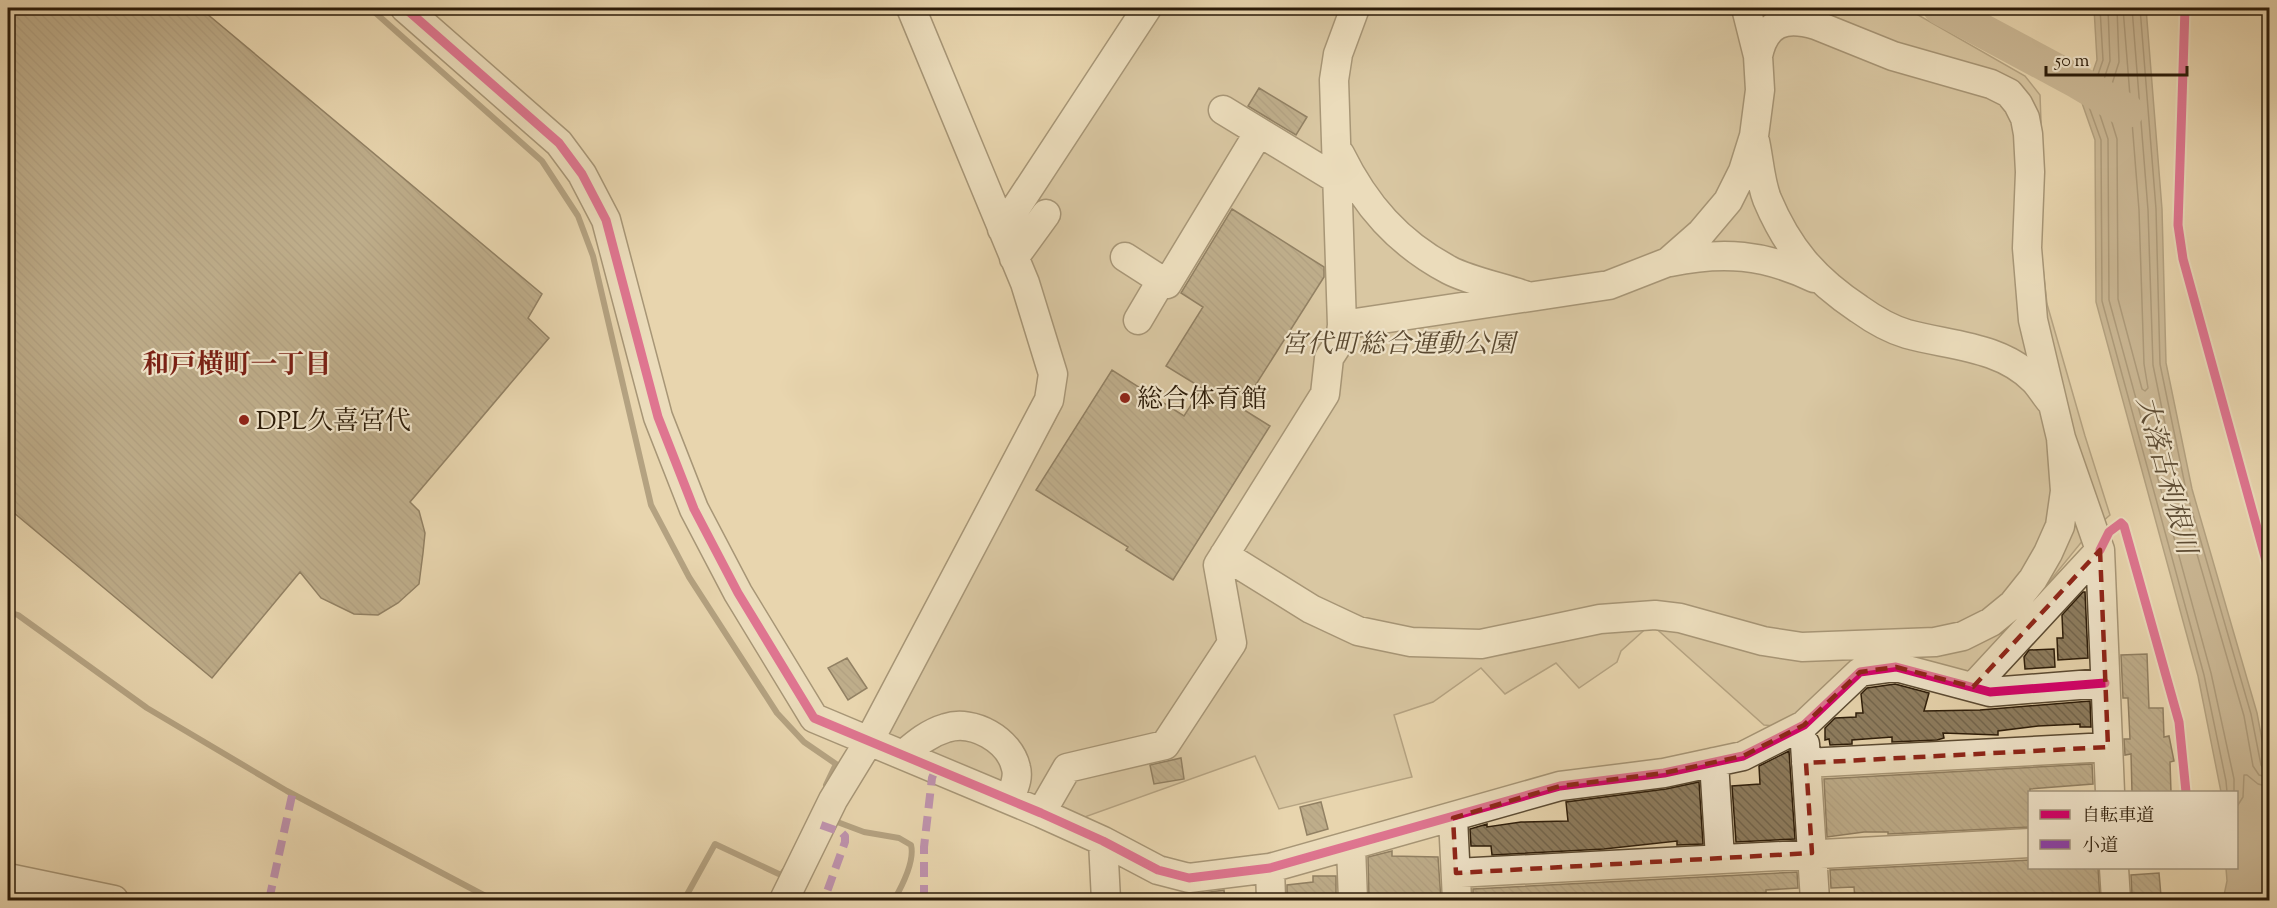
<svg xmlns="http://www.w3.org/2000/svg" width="2277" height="908" font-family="'Sorts Mill Goudy','Noto Serif JP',serif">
<defs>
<pattern id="building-back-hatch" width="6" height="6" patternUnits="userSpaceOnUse" patternTransform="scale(1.5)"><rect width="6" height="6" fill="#8d7c5e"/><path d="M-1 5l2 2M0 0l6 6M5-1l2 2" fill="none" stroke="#73654c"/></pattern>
</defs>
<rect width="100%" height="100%" fill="#e8d5ae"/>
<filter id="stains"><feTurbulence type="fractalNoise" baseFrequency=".00333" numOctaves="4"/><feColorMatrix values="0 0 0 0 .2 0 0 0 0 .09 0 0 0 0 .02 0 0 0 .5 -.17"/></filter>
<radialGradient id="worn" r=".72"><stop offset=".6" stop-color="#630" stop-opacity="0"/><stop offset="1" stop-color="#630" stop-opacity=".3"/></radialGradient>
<path fill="#c8b592" stroke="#7a684d" stroke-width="1.5" d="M1156,8H1906L2025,76L2040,95L2041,122L2035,196L2047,304L2085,436L2110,515L2088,534L1971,678L1897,659L1785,727L1764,725L1651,624L1621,651L1617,662L1579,688L1556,663L1505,694L1481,668L1433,702L1394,715L1412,777L1279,809L1255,756L1082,818L887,734L886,724L1055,420L1065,385L1011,228Z"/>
<path fill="#a89676" stroke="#76654a" stroke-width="1.5" d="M2094,8H2146L2162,209L2166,363L2192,489L2257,713L2269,777V900H2223L2227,881L2226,868H2236V792H2221L2198,676L2096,302L2095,140L2082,103L2097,60Z"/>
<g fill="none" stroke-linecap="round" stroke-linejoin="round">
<path stroke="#6a583f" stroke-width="1.5" d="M2100,8L2103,60L2088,104L2101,140L2102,301L2204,675L2226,781L2227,792
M2108,8L2110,61L2096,103L2108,139L2109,300L2211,673L2234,779V792
M2117,8L2119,62L2106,103L2117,139L2118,299L2142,389L2145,391L2148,388L2144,364L2139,210L2123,8
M2132,8L2148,210L2153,365L2179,492L2244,716L2253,766L2259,775L2270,778
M2140,8L2156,209L2160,364L2186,490L2251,714L2261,765L2264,769L2270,770
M2236,808L2243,797L2244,775H2247L2258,784L2270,787"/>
<path stroke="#76654a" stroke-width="6" d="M370,8L542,161L578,216L593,256L651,505L689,577L777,713L804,742L836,764L826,785
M8,612L18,615L147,708L287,791L493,900
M832,820L864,832L899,838L911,845C915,861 902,886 894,900
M684,900L715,844L781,875L784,871"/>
<path stroke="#a89676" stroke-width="34" d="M1940,8L2078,82L2127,111"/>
</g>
<path fill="url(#building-back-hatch)" stroke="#2b1b08" stroke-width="1.5" d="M8,8H200L542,294L528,318L549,338L410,502L419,511L425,533L423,553L419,584L398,603L378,615L354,614L321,598L300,572L212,678L8,508Z
M1259,88L1307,117L1296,135L1248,106Z
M1232,209L1324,267V277L1241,408L1270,426L1173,580L1126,550L1128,547L1036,490L1112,370L1184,416L1202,388L1166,366L1203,307L1181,293Z
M2083,592H2085L2088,658L2058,660L2057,638H2063L2062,615Z
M2054,649L2055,667L2025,669L2024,657L2029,650Z
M2147,654L2149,708H2163L2164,737L2169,736L2174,761L2170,762L2171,792H2132L2131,754L2125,755L2124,739H2130L2128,698H2123L2121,655Z
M847,658L867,688L848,700L828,668Z
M1895,684L1929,693L1924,711L1980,710L2090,701L2091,727H2080V724L2038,726L1998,731V735L1943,733L1944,738L1937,740L1892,742V737L1852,740V744L1830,745L1829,739L1825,740V728L1835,718L1856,717V713H1863L1861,694L1867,688Z
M1789,751L1795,839L1736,842L1732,786L1760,784L1759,766Z
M1181,758L1184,779L1154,784L1150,765Z
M2092,764L2093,784L2030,789V827L1888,834V832H1864L1827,837L1824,779Z
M1699,782L1703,844L1677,845V841L1604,849L1492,855L1491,846H1471L1470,829L1487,824V827L1521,822L1568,821L1566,802L1666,789Z
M1321,802L1328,829L1307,835L1300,807Z
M1392,851V856L1438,857L1441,900H1369L1368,857Z
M2030,860V867H2098L2100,900H1855L1854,887L1831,888L1830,870Z
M1797,872L1798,888L1766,890V893L1673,895V899L1613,900H1473V889Z
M2159,873L2161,896L2132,895L2131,875Z
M1313,876H1336V900H1287V885L1313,882Z
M1224,890L1225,900H1197L1196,894Z"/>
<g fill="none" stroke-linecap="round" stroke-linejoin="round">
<defs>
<path id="minor" d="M405,8L559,143L582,174L606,220L658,417L694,509L738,593L814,718L1041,813L1103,841L1158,870L1189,878L1270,868L1560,786L1664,773L1743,756L1804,725L1860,672L1896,667L1990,692L2105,683
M1788,8L1816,25L1893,56L1991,84L2009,93L2018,104L2025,118L2028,134L2030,172L2027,248L2033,320L2061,438L2100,550L2110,792
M1758,56C1765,22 1785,16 1816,25
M1223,110L1338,180
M1755,141C1759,159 1760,181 1767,199C1788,249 1814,279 1859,309C1873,319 1890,329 1907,334C1951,346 2000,346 2034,380C2040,386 2045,395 2051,402
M1340,154C1365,205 1398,243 1449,270C1470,281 1501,287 1524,295
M1002,229L1147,8
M1125,257L1167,284L1259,132
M1014,258L1046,214
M1670,262C1723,251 1764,254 1814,278
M1138,320L1161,281
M1342,325L1609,285L1668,262L1701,233L1728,201L1743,171L1754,136L1760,90L1758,56L1746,8
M1224,555L1311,609L1358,631L1411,642L1481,644L1600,619L1655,615L1680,618L1763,641L1802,647L1935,642L1963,636L1991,622L2013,604L2033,579L2048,553L2060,526L2065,491L2061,438
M1973,687L2100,550
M1805,744L1815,900
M903,755C917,743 929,733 946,728C973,719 1010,740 1016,768C1019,779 1013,789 1010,799
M1714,762L1720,858
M1806,763L2108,747
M1041,813L1067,768L1165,745L1232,643L1218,565L1325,394L1329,358L1340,341L1342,325L1334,80L1338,54L1355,8
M1453,818L1457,900
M1103,841L1106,900
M1351,847L1353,900
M1270,868L1271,900
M2114,868L2116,900
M1456,873L2030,843
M8,878L114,900
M784,900L833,800L869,741L1049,400L1053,374L1025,283L911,8"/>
</defs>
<use href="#minor" stroke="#5a4a32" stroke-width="31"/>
<use href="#minor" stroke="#f0e4ca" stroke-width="28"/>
<path stroke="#8e44ad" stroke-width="8" stroke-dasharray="15 8" stroke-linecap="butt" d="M821,825L841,832L845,836V842L824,900
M269,900L293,791
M924,900V847L932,778L936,768"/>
<defs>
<path id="cycleway" d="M405,8L559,143L582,174L606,220L658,417L694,509L738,593L814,718L1041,813L1103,841L1158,870L1189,878L1270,868L1560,786L1664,773L1743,756L1804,725L1860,672L1896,667L1990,692L2105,683
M2185,8L2178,225L2183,259L2270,575
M2100,550L2109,532L2121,523L2124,526L2179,722L2186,792"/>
</defs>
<use href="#cycleway" stroke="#f0e4ca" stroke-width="13"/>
<use href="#cycleway" stroke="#d6006c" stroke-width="9"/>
</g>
<path d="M0 0H2277V908H0ZM2100,550L2108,747L1806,763L1812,853L1456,873L1453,818L1560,786L1664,773L1743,756L1804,725L1860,672L1896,667L1973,687Z" fill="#e8d5ae" fill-opacity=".55" fill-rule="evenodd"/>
<path fill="none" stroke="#8f2418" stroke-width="4.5" stroke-dasharray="12 8" stroke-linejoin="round" d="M2100,550L2108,747L1806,763L1812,853L1456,873L1453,818L1560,786L1664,773L1743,756L1804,725L1860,672L1896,667L1973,687Z"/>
<g fill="#8f2418" stroke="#f0e4ca" stroke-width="2">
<circle cx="1125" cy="398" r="6"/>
<circle cx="244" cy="420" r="6"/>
</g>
<g text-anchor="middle" stroke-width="4.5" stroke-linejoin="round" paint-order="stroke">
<g font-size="26" font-style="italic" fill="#5a4931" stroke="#f0e4ca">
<text x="1398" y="352">宮代町総合運動公園</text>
</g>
<g font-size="26" fill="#2b1b08" stroke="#f0e4ca" text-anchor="start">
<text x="1137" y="407">総合体育館</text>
<text x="256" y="429">DPL久喜宮代</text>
</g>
<g font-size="27" font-weight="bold" fill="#7a1f14" stroke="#f0e4ca">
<text x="237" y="373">和戸横町一丁目</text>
</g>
<g font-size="27" font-style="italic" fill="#5d4c34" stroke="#f0e4ca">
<text transform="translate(2167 475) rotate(75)" y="9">大落古利根川</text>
</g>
</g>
<rect width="2277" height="908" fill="none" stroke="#e8d5ae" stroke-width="30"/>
<rect x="9" y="9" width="2259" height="890" fill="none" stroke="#2b1b08" stroke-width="3"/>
<rect x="15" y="15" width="2247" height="878" fill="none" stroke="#2b1b08" stroke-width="1.5"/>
<rect x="2028" y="791" width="210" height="78" fill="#f0e4ca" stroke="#a1947c" stroke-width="1.5"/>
<rect x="2040" y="810" width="30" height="9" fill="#d6006c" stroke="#a1947c" stroke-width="1.5"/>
<text x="2082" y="821" font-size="18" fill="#2b1b08">自転車道</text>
<rect x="2040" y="840" width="30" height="9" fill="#8e44ad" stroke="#a1947c" stroke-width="1.5"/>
<text x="2082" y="851" font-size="18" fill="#2b1b08">小道</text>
<path d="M2046 66v9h141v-9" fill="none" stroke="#2b1b08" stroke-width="3"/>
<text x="2055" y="66" font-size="18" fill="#2b1b08" stroke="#f0e4ca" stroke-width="4.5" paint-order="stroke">50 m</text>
<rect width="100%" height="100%" filter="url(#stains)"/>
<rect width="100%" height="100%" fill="url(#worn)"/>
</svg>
